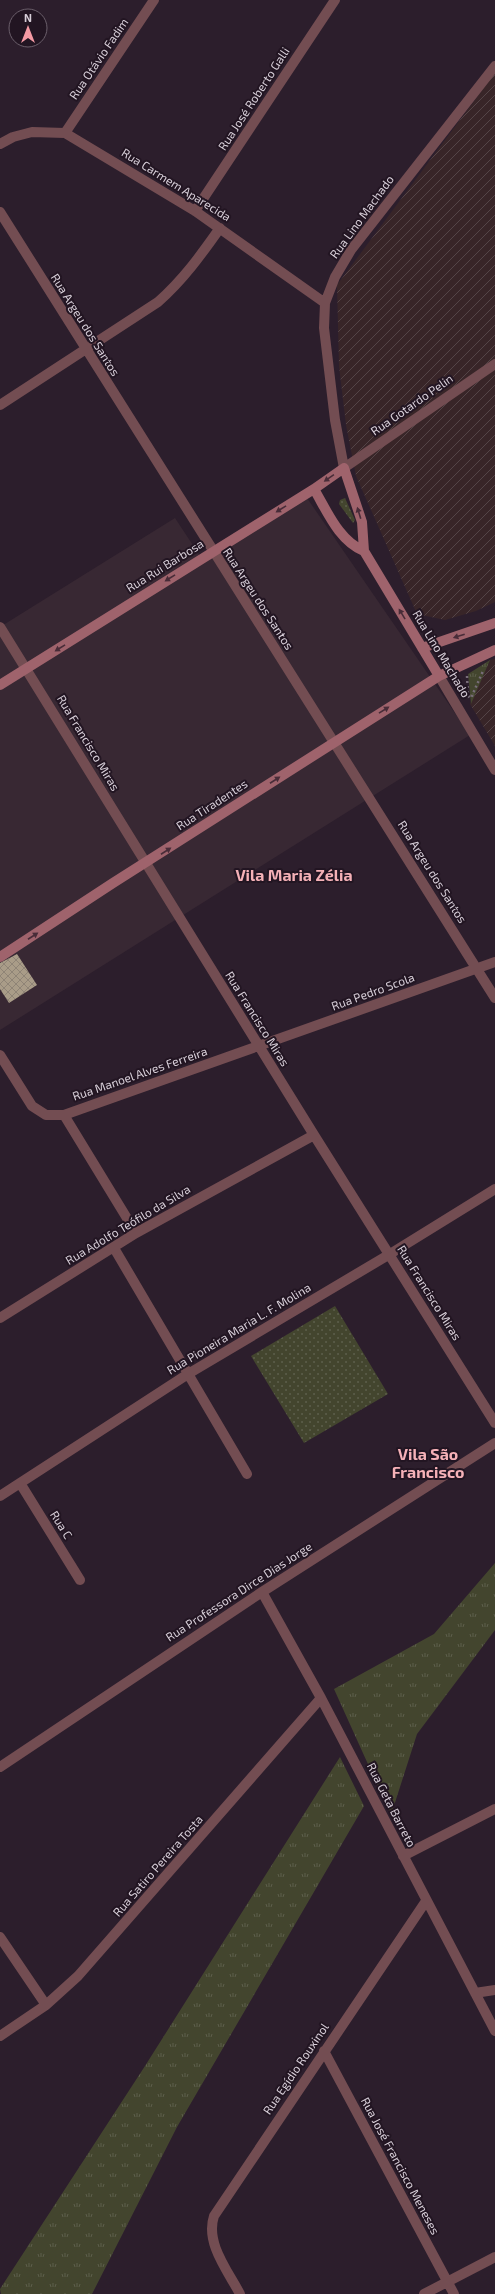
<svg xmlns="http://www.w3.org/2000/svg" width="495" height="2294" font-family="'Exo 2',sans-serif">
<defs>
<pattern id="industrial-furrows" width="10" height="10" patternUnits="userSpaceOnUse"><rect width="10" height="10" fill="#382528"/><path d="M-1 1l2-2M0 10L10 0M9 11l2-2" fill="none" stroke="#544447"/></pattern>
<pattern id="grass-dots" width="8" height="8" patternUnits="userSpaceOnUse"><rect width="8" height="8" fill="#43452e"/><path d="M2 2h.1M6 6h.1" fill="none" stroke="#5d5f4c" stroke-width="1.8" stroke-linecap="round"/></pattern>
<pattern id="park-tufts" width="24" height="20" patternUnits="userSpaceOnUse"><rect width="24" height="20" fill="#43452e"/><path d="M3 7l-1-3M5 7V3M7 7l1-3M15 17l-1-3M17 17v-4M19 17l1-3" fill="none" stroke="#5d5f4c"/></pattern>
<pattern id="building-cross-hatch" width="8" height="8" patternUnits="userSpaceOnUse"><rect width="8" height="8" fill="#a99c88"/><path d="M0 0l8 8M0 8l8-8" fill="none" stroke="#8f8476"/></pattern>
</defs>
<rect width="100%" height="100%" fill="#2c1e2c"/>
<path fill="#382833" d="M307,498L470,735L0,1030V627L175,518L204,562Z"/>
<path fill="url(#industrial-furrows)" d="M495,73V602L476,611L445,620L417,614L356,476L346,425L339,366L337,285Z
M495,659V746L470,704L490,660Z"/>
<path fill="url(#grass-dots)" d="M345,498L355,520L353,523L339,504L340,500Z
M335,1306L388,1394L304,1443L251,1356Z"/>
<path fill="url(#park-tufts)" d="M490,660L471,704L468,674Z
M495,1563V1630L417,1734L391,1815L334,1689L434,1634Z
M340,1757L364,1806L177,2127L92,2294H1L0,2289L145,2066Z"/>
<path fill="url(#building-cross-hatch)" d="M17,954L37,985L9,1003L0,989V963Z"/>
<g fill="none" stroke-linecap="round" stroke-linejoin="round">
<path stroke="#796d7a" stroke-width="2.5" stroke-dasharray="2 3" stroke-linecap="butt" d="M467,676L468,696L471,698L483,671"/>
<path stroke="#734d52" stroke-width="10" d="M495,66L351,250L335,277L325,303L324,328L335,420L344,468L495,364
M65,133L154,0
M0,144L13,137L32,132L65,133L195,211L325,303
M195,211L335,0
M0,212L495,998
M0,405L158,302C183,280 201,255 220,228
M0,627L314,1135L495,1423
M439,676L495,770
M0,1055L32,1106L46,1115H64L495,962
M64,1115L136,1233
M114,1248L247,1474
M0,1318L136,1233L314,1135
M20,1483L80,1580
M0,1496L188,1374L390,1254L495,1189
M262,1592L321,1698L495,2031
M0,1767L262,1592L495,1443
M403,1856L495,1809
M0,1937L46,2005
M475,1993L495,1990
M0,2036L46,2005L78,1976L321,1698
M324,2051L454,2294
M240,2294C228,2271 205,2243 214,2216L426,1901
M424,2294L495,2257"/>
<path stroke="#9f636c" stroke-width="10" d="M314,489C327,511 339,541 364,551
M422,648L495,623
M0,685L314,489L344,468L362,522L364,551L439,676
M0,957L113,883L439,676L495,650"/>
</g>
<defs><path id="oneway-solid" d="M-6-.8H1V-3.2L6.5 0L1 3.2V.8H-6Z"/></defs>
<g fill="#482c38">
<use href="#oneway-solid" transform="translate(329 478) rotate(145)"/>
<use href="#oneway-solid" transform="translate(281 509) rotate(148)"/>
<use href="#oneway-solid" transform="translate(359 513) rotate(-107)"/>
<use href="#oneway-solid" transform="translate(170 578) rotate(148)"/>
<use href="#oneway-solid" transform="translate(402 614) rotate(-121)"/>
<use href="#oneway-solid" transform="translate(459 636) rotate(162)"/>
<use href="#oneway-solid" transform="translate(60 648) rotate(148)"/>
<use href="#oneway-solid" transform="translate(384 710) rotate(-32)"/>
<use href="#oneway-solid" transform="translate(275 780) rotate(-33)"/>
<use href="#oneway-solid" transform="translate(166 851) rotate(-33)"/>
<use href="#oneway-solid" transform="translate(33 936) rotate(-33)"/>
</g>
<g text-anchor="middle" stroke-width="4" stroke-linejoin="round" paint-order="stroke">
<g font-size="12" fill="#d8cfd9" stroke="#221522">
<text transform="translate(99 59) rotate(-56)" y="4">Rua Otávio Fadim</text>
<text transform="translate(254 99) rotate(-57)" y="4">Rua José Roberto Galli</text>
<text transform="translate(176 185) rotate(32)" y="4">Rua Carmem Aparecida</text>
<text transform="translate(362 217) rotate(-54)" y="4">Rua Lino Machado</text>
<text transform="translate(85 325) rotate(58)" y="4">Rua Argeu dos Santos</text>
<text transform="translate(412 405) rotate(-35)" y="4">Rua Gotardo Pelin</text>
<text transform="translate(165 566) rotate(-32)" y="4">Rua Rui Barbosa</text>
<text transform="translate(258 599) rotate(57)" y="4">Rua Argeu dos Santos</text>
<text transform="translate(441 654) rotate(59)" y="4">Rua Lino Machado</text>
<text transform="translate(88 743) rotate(59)" y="4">Rua Francisco Miras</text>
<text transform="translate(212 805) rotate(-33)" y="4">Rua Tiradentes</text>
<text transform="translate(432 872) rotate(58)" y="4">Rua Argeu dos Santos</text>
<text transform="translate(373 992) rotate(-20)" y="4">Rua Pedro Scola</text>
<text transform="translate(257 1019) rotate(58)" y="4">Rua Francisco Miras</text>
<text transform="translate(140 1074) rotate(-19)" y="4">Rua Manoel Alves Ferreira</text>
<text transform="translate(128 1225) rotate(-31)" y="4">Rua Adolfo Teófilo da Silva</text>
<text transform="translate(429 1293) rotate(58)" y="4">Rua Francisco Miras</text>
<text transform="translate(239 1329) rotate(-31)" y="4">Rua Pioneira Maria L. F. Molina</text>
<text transform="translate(61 1525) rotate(58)" y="4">Rua C</text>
<text transform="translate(239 1592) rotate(-33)" y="4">Rua Professora Dirce Dias Jorge</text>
<text transform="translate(391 1805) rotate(63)" y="4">Rua Geta Barreto</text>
<text transform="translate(158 1866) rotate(-49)" y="4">Rua Satiro Pereira Tosta</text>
<text transform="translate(296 2069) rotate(-56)" y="4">Rua Egídio Rouxinol</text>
<text transform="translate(400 2166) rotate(62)" y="4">Rua José Francisco Meneses</text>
</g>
<g font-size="16" font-weight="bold" fill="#f5b1b7" stroke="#221522">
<text x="294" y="881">Vila Maria Zélia</text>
<text x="428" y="1460">Vila São<tspan x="428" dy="18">Francisco</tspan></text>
</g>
</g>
<g transform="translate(28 28)"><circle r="19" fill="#221522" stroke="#6b5f6b"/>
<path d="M0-3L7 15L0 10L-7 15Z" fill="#f49aa4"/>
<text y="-6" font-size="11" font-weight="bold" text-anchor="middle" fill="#d8cfd9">N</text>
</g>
</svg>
